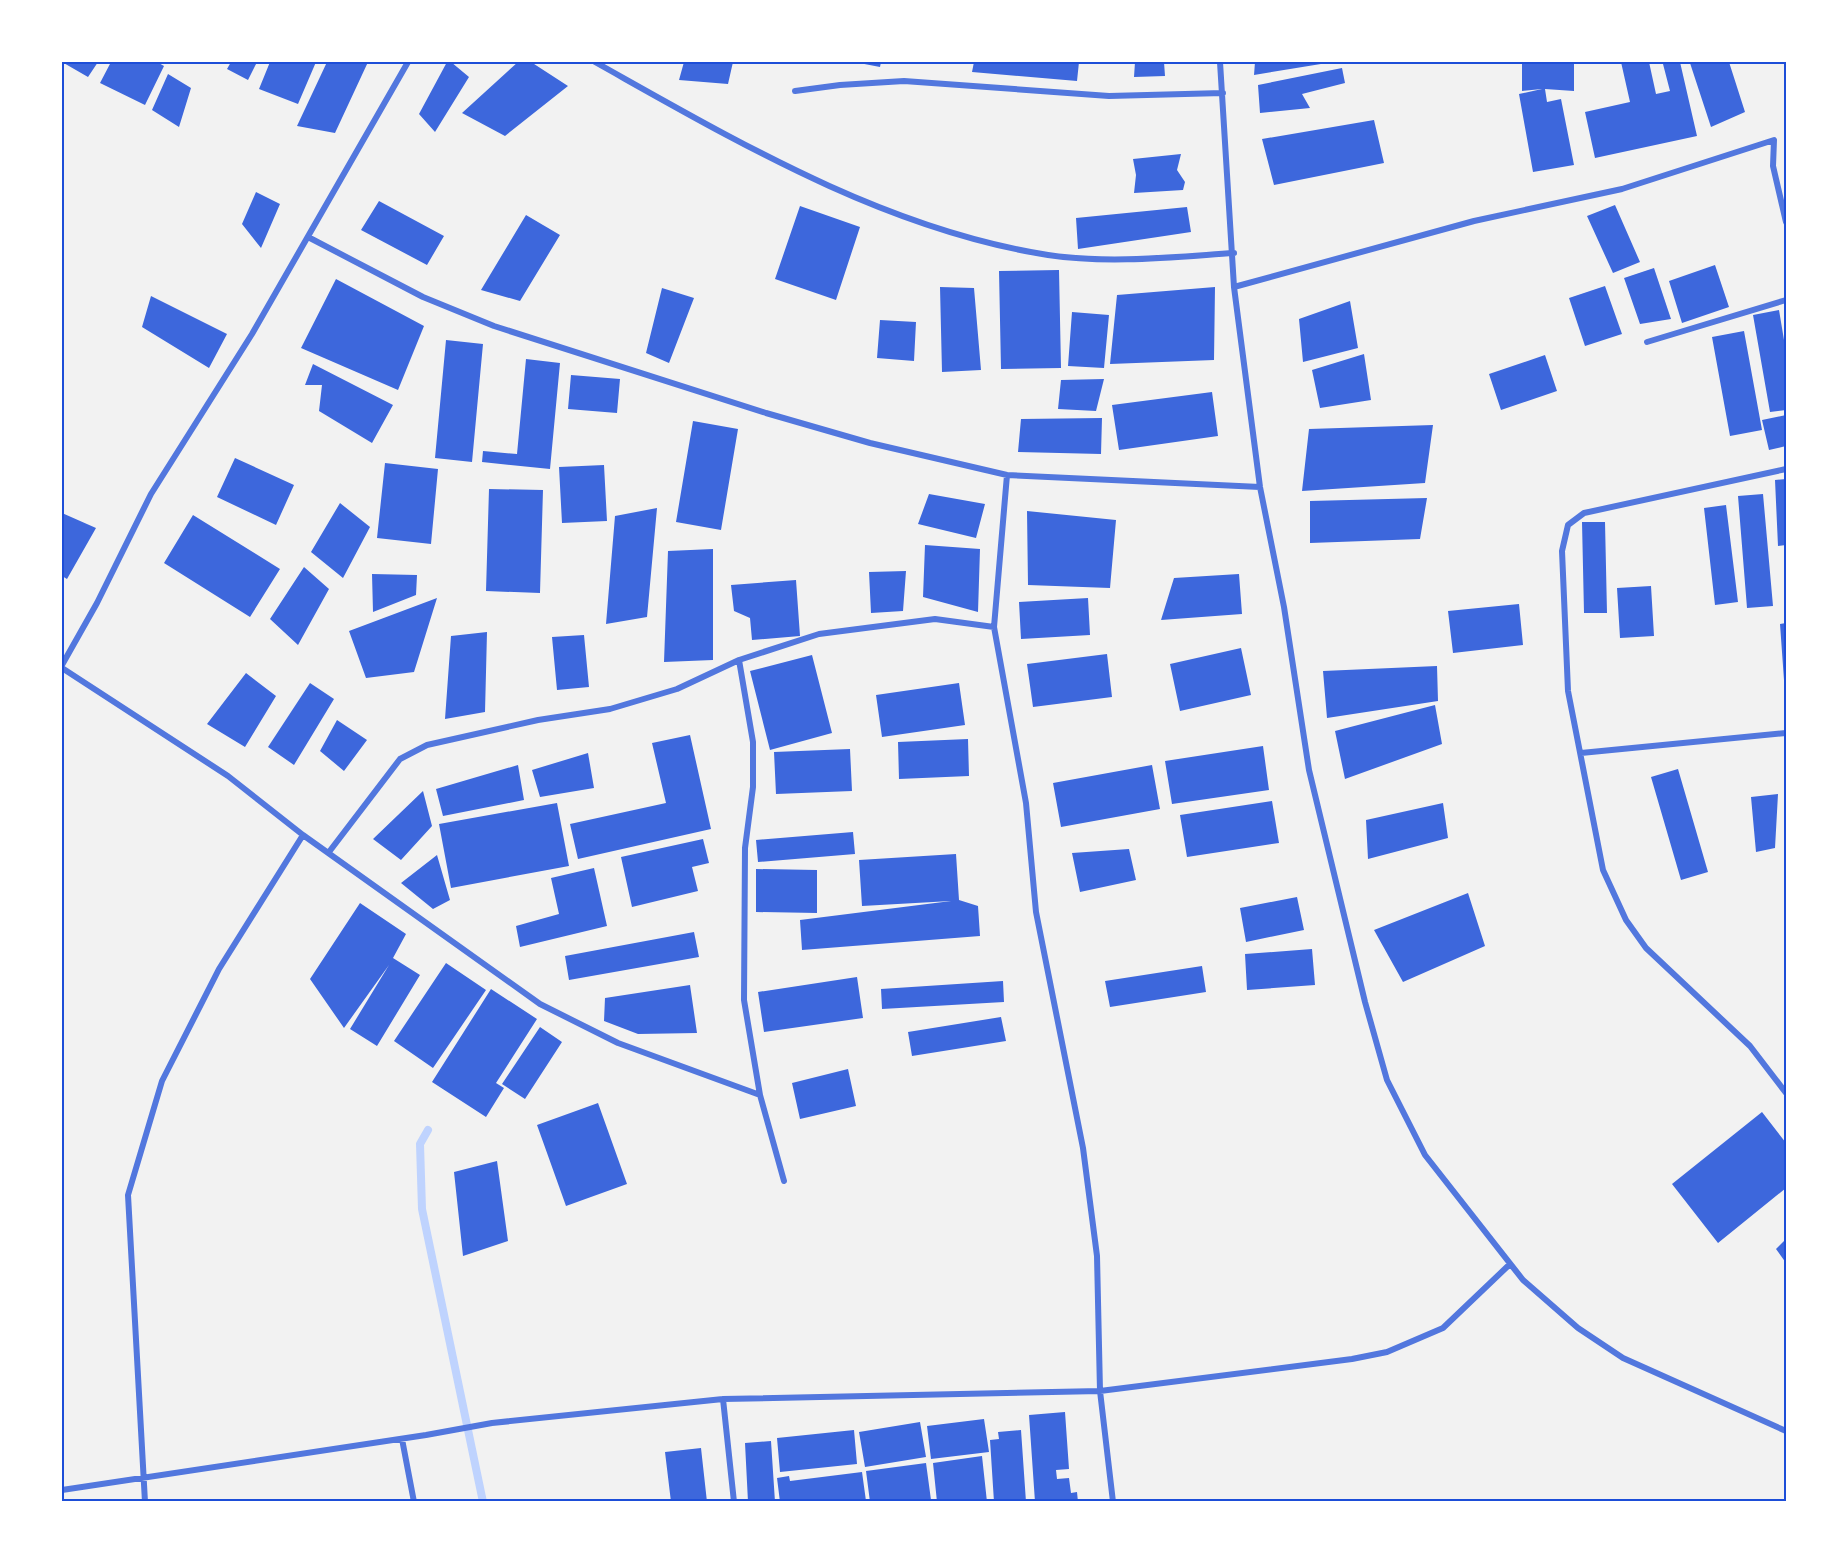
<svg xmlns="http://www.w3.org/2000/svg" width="1848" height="1563" font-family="Manrope,sans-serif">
<rect width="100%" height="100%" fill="#f2f2f2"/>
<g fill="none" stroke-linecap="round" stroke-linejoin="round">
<path stroke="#bfd3fe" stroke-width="8" d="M428,1130L420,1144L422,1209L483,1502"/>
</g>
<path fill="#3d67dc" d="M62,62H98L88,77Z
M111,62H157L164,66L145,105L100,83Z
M231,62H257L248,80L227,69Z
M270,62H316L298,104L259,89Z
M327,62H368L335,133L297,126Z
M447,62H451L469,77L435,132L419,114Z
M518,62H531L568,86L505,136L462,113Z
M684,62H733L728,84L679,80Z
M854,62H881L880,67Z
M974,62H1079L1077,81L972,72Z
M1135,62H1164L1165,76L1134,77Z
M1255,62H1327V63L1254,75Z
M1522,62H1574V91L1545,89L1547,102L1561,99L1574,165L1533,172L1519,94L1542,89L1522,91Z
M1621,62H1649L1656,94L1670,91L1663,64L1680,62L1697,136L1595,158L1585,112L1630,102Z
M1694,62H1729L1745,112L1711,127L1690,63Z
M1342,68L1345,83L1302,94L1310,108L1260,113L1258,85Z
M168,74L191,88L179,127L152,110Z
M1374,120L1384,163L1274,185L1262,139Z
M1181,154L1177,170L1185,182L1183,190L1134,193L1136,175L1133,159Z
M256,192L280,204L261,248L242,224Z
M379,201L444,236L427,265L361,230Z
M1615,205L1640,262L1613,273L1587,216Z
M800,206L860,227L836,300L775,279Z
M1187,207L1191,232L1078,249L1076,218Z
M526,215L560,235L520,301L481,290Z
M1715,265L1729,307L1682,323L1669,281Z
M1654,268L1671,319L1640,324L1624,278Z
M1059,270L1061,368L1001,369L999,271Z
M336,279L424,326L398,390L301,348Z
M1605,286L1622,334L1585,346L1569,298Z
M940,287L974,288L981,370L942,372Z
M1215,287L1214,360L1110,364L1117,295Z
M662,288L694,298L669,363L646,353Z
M151,296L227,334L209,368L142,327Z
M1350,301L1358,348L1303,362L1299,319Z
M1779,310L1786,352V410L1770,412L1753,315Z
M1072,312L1109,315L1104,368L1068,366Z
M880,320L916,322L914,361L877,358Z
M1744,331L1762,430L1730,436L1712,337Z
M446,340L483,344L472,462L435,458Z
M1364,354L1371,400L1320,408L1312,370Z
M1545,355L1557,391L1501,410L1489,374Z
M526,359L560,363L550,469L482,462L483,451L517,454Z
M313,364L393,405L372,443L319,411L322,385H305Z
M571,375L620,379L617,413L568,409Z
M1104,379L1096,411L1058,409L1061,380Z
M1212,392L1218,436L1119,450L1112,405Z
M1786,415V446L1769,450L1762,420Z
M1102,418L1101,454L1018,452L1021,419Z
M693,421L738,429L721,530L676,522Z
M1433,425L1425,483L1302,491L1309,429Z
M235,458L294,485L276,525L217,497Z
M385,463L438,469L431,544L377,538Z
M604,465L607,521L562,523L559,467Z
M1786,479V545L1778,546L1775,480Z
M489,489L543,490L540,593L486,591Z
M929,494L985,504L976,538L918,524Z
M1763,494L1773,606L1747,608L1738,496Z
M1427,498L1420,539L1310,543V501Z
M340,503L370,527L343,578L311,552Z
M1726,505L1738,602L1715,605L1704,508Z
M657,508L647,617L606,624L615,516Z
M1027,511L1116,520L1110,588L1028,585Z
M62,513L96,528L67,579L62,576Z
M193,515L280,569L250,617L164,563Z
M1582,522H1605L1607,613H1584Z
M925,545L980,549L978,612L923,597Z
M713,549V660L664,662L668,551Z
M304,567L329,589L298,645L270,619Z
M906,571L903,611L871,613L869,572Z
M372,574L417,575L416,595L373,612Z
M1239,574L1242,614L1161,620L1174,578Z
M796,580L800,636L752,640L750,618L734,611L731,585Z
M1651,586L1654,636L1620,638L1617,588Z
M437,598L414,672L366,678L349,631Z
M1088,598L1090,635L1021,639L1019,602Z
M1519,604L1523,645L1453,653L1448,611Z
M1786,623V694H1785L1780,624Z
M487,632L485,712L445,719L451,636Z
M584,635L589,687L557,690L552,637Z
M1241,648L1251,695L1180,711L1170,664Z
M1107,654L1112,697L1033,707L1027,664Z
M812,655L832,733L770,750L750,671Z
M1437,666L1438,701L1327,718L1323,671Z
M246,673L276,696L245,747L207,724Z
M310,683L334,699L294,765L268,747Z
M959,683L965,725L882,737L876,695Z
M1435,705L1442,744L1345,779L1335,731Z
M337,720L367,740L344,771L320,751Z
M690,735L711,829L578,859L570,824L666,803L652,743Z
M968,739L969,776L899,779L898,742Z
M1263,746L1269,790L1172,804L1165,761Z
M850,749L852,791L776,794L774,752Z
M588,753L594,788L540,797L532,770Z
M518,765L524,800L443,816L436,789Z
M1152,765L1160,809L1061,827L1053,783Z
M1678,769L1708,872L1681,880L1651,777Z
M423,791L432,826L401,860L373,839Z
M1778,794L1775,848L1756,852L1751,797Z
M1272,801L1279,843L1187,857L1180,815Z
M557,803L569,866L451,888L439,824Z
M1443,803L1448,838L1368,859L1366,820Z
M853,832L855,854L758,862L756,840Z
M703,839L709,863L692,867L698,891L632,907L621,857Z
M1129,849L1136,880L1080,892L1072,853Z
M956,854L959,900L978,906L980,936L802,950L800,920L951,901L862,906L859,860Z
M437,855L450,900L433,909L401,883Z
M594,868L607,926L520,947L516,926L559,914L551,878Z
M756,869L817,870V913L756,912Z
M1468,893L1485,946L1403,982L1374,930Z
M1297,897L1304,930L1246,942L1240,908Z
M360,903L406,934L393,958L420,975L377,1046L350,1029L389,965L344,1028L310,979Z
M694,932L699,957L569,980L565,956Z
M1312,949L1315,985L1247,990L1245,954Z
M446,963L486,990L433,1068L394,1041Z
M1202,966L1206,992L1110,1007L1105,981Z
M857,977L863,1018L764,1032L758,992Z
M1003,981L1004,1002L882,1009L881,989Z
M690,985L697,1033L638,1034L604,1021L605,998Z
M491,989L537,1019L496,1083L504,1088L486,1117L432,1082Z
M1001,1017L1006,1041L912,1056L908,1032Z
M540,1027L562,1042L525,1099L502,1084Z
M848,1069L856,1106L800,1119L792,1083Z
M598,1103L627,1184L566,1206L537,1125Z
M1762,1112L1786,1143V1188L1718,1243L1672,1184Z
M497,1161L508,1241L463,1256L454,1172Z
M1786,1239V1263L1776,1249Z
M1065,1412L1069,1469L1056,1470L1057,1479L1069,1478L1071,1493L1077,1492L1078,1502H1035L1029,1415Z
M984,1419L989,1452L931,1459L927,1426Z
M920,1422L926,1457L865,1467L859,1432Z
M854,1430L857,1464L780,1472L777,1438Z
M1021,1430L1026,1502H994L990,1440L999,1439L998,1432Z
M771,1441L775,1502H748L745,1443Z
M701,1448L707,1502H671L665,1452Z
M982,1456L987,1502H937L933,1463Z
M926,1463L931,1500L870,1502L866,1471Z
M862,1472L866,1501L780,1502L777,1478L789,1476L790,1481Z"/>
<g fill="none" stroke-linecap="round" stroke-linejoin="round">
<path stroke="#5277de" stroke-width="6" d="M595,62C738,142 884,229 1048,255C1109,264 1173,257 1234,253
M1220,62L1234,287L1260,487L1284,607L1309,770L1365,1002L1387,1080L1425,1155L1523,1280L1578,1328L1623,1358L1786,1431
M795,91L840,85L904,81L1109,96L1223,93
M308,237L423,297L494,326L766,413L870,443L1007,475L1260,487
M1234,287L1474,221L1622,189L1774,140L1773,166L1786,222
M1647,342L1786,300
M1786,469L1584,513L1568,525L1562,551L1568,691L1603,870L1626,920L1646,948L1750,1046L1786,1093
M1007,475L994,627L1026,803L1036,912L1083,1148L1097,1256L1100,1391L1113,1502
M739,660L753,742V787L745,848L744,1000L760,1095L784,1181
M62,665L97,603L151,494L252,334L408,62
M62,668L228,776L303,835L540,1004L618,1043L760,1095
M1581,753L1786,733
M329,852L400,759L427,745L538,720L610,709L677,689L739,660L819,634L935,619L994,627
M723,1399L734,1502
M402,1439L414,1502
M62,1490L426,1435L492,1423L723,1399L1100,1391L1352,1359L1387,1352L1443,1328L1509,1265
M145,1502L128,1195L162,1081L219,969L303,835"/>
</g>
<rect width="1848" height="1563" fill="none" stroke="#ffffff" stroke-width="126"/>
<rect x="63" y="63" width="1722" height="1437" fill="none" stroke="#1d4ed8" stroke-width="2"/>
</svg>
